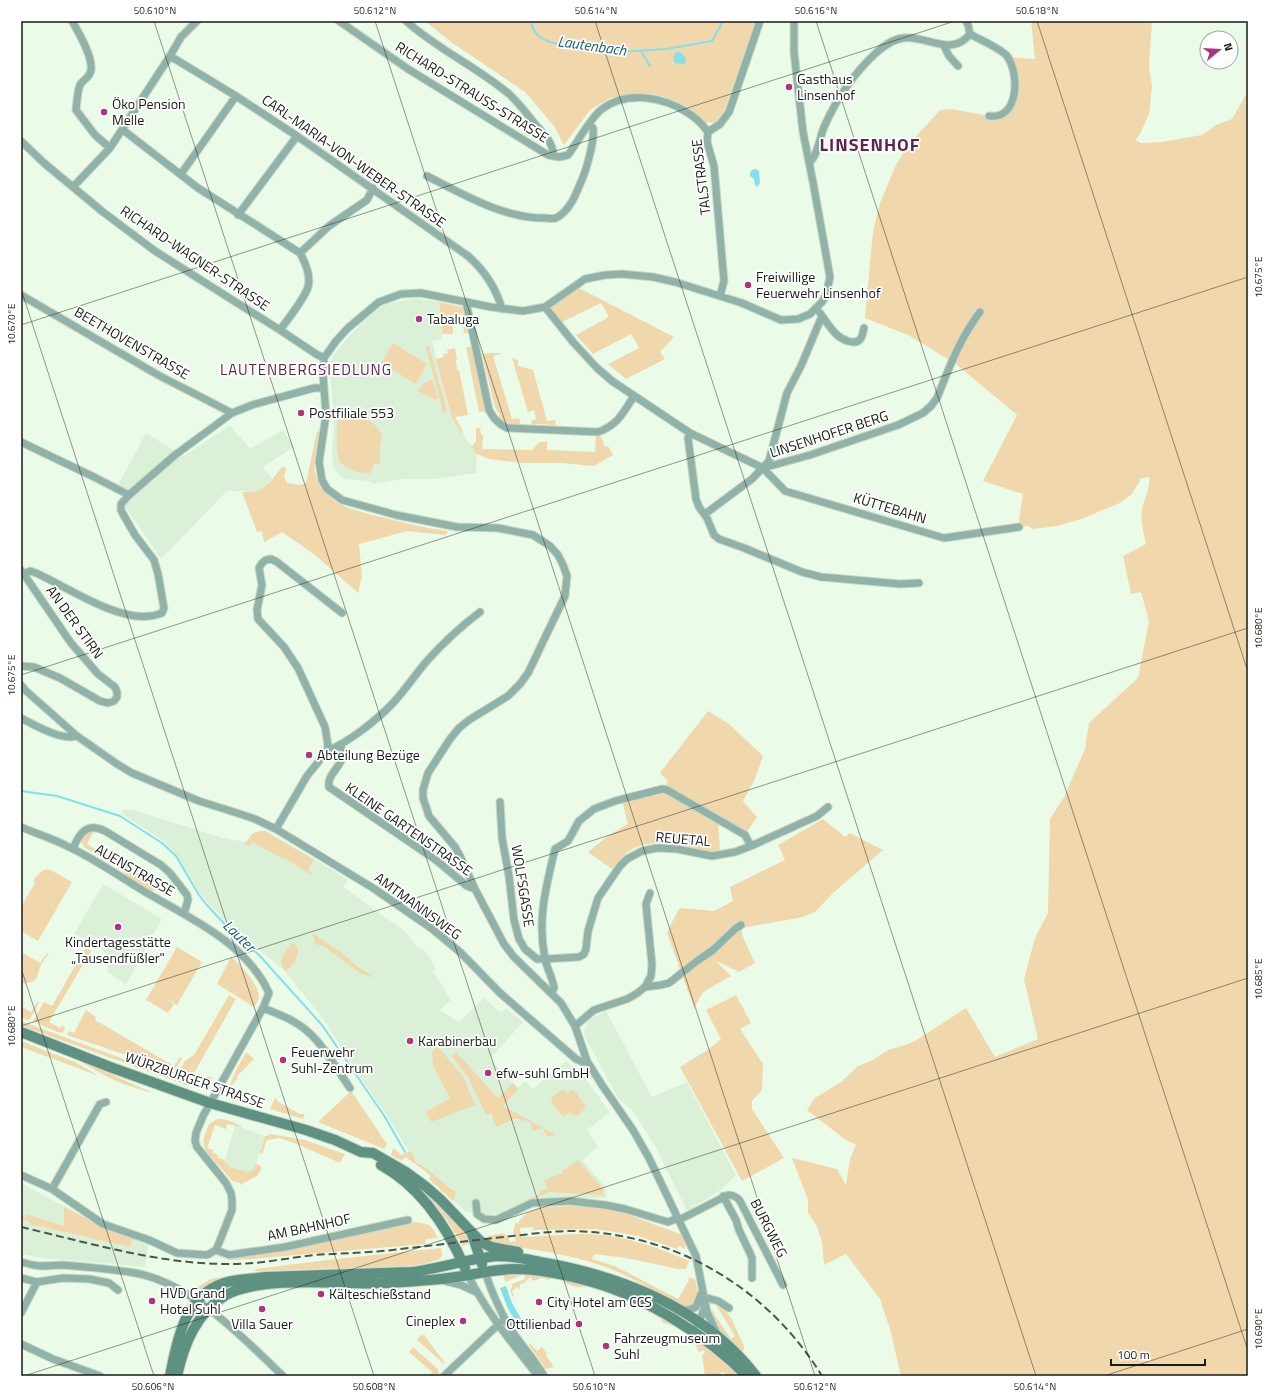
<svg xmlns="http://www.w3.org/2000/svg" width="1269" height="1397" font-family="'Titillium Web',sans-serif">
<rect width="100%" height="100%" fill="#eafce8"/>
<path fill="#daf1d7" d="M415,298L439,302L442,339L432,341L452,418L477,454L476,473L436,479H402L373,484L368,481L345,479L340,476L334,468L333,463L332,451L334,422L330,372V362L334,354L350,335L366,319L385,304Z
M230,425L250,449L283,430L294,447L263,467L272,479L258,491H227L161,559L125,506L128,500L117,487L146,433L184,456Z
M123,810H133L223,838L246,842L255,832L265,831L313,858L348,880L343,887L407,933L415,945L426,952L436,969L433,971L451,1000L440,1010L459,1022L484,998L501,1013L506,1008L523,1022L490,1059L518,1088L525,1081L533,1089L566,1061L585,1078L610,1112L587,1130L598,1147L582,1160L606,1188V1198H542L498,1217L464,1211L414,1160L387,1116L351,1063L326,1023L284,970L232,928L208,903L201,894L173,851L163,841L121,813Z
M103,884L162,919L126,984L108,972L105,952L74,934Z
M606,1011L652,1097L687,1082L736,1175L722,1189L687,1211L655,1146L632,1110L619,1100L585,1037L584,1032L589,1019Z
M235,1125L265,1136L256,1164L253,1170L250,1172H246L229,1167L224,1163Z
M21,1183L101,1226L149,1242L145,1267L59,1259H49L21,1254Z"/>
<path fill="#f1d7ac" d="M425,21H756L750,40L724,111L715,123L704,122L687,107L662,96L643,93L610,98L590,110L564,145L554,126L525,92L451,42Z
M1031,21H1152L1149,66L1152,87L1149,114L1140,134L1135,140L1141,143L1162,142L1202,135L1216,125L1232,119L1248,91V1376H901L890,1329L880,1299L846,1254L824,1265L822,1242L817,1226L808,1213V1200L792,1158L837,1169L846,1185L850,1159L856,1145L846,1140L807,1110L815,1098L841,1082L858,1066L871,1061L888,1050L905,1045L915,1041L966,1008L995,1057L1038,1039L1024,979L1035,938L1048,913L1050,819L1064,797L1085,749L1089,723L1138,678L1149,621L1141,592L1131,594L1123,556L1146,544C1144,534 1140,521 1142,510C1144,498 1150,491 1149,477L1139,479L1140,481L1132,494L1120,503L1081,519L1057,526L1033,529L1028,526L1018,527L1023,494L983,481L1017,415L956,364L908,335L865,318L873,231L880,203L896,165L909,144L940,110L952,109L989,116L1008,111L1014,87L1007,57L1035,59Z
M579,288L674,337L660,352L665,359L626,379L608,364L639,348L631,334L593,354L576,335L609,317L601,303L560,323L552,310V307Z
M439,302L462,307L468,333H464L462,314L452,315L453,334H442Z
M393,343L427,364L416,384L381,363Z
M429,346L447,411L443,412L426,347Z
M466,347H472L487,411L479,412Z
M455,348L457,360H456L457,370H459L468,415L455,417L463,432L462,434L452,418L436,359L444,357L443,354L448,353L447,350Z
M490,353H502L493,356L512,419L519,418L521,426L526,424V426L510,428L497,418L500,415L495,407L482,354Z
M512,358L518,360V366L533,370L547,421L555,420L556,425L535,424V428L533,427L531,421L536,419L534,410L528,412Z
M432,379L438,398L435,400L418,391L423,384Z
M356,412L374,424L382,435L380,447V464L374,463L371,473L356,472L340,463L337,449V415Z
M476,428H481L480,431L483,437L482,449L532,450L540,442H547V450L595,452L596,436L600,435L605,447L608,446L613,455L594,466L561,463H523L489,459L477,454L471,447L476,441Z
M317,431L320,432C318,444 313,459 315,472C317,485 327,496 338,503C348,509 362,512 373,515C398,521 423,528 448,531L446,535L407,531L359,544L362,577L358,593L315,555L282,532L264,542L262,531L257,532L242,492L258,491L271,481L282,467L286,468L284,476L287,483L300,485L306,483Z
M708,711L729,724L763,756L754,781L743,801L757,817L746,833L718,817L720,851L711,852C686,848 652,835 629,851C623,855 617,863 612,869L588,852L609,835L628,824L621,797L665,786L668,781L660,773Z
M823,819L845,837L850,833L883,850L833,893L815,912L803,917L742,928V935L755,963L739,972L716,961L731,976L703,992L694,1008L667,933L674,918L680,908L714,911L733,901L730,887L785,860L778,845Z
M90,829L93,833L87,844L157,885L152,892L128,878L124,872L115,866L84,847L81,842L85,835Z
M260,831H265L314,860L308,870L312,873L311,875L285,858H281L253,842L249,846L245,844L252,834Z
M49,869L72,882L38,941L21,931V907L35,883L33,881C38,874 41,870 49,869Z
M313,934H314L351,960L350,961L374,978L360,973L323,946L315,944Z
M293,942C304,950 294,966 285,972L281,962L283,955Z
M86,947L91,951L49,1022L60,1028L62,1025L65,1028L63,1033L57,1032L33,1021L44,1002L52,1006Z
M177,947L202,962L177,1005L162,996L174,1004L168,1013L146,1000Z
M21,952L40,963L47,953H49C46,958 42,962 40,967C36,977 39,981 26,983L25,984L21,982Z
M231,957C239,962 259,986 259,996C259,1000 256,1004 254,1007L217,984Z
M229,995L236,999L194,1073L205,1079L208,1076L212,1078L211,1081L202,1085H194L193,1079L178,1072L185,1061L194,1055Z
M736,995L751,1023L740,1029L763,1064L762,1090L752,1101V1109L784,1158L742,1181L680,1067L709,1049L721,1039L706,1010Z
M37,1002L39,1003L30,1019L27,1020L21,1017V1006L31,1012Z
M86,1010L96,1017L95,1020L174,1066L180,1057L182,1058L175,1070L173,1071L67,1035L69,1031L74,1033Z
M21,1021L188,1083L189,1086L30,1029L21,1025Z
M21,1041L75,1062L99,1076L21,1047Z
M436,1047L439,1048L463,1076L475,1105L431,1122L426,1112L450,1098L433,1066L432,1051Z
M246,1052L254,1059L237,1076L238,1078L230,1087L243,1100L245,1099L248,1103C243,1101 234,1100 231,1095C225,1085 242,1061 246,1052Z
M456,1052L498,1098L513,1083L518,1089L503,1106L556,1135L547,1137L543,1128L533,1131L531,1127L532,1125L527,1120L524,1121L516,1118L496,1127L491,1113L486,1115L468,1077L452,1056Z
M77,1059L142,1088L155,1093C127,1088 101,1075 77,1059Z
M563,1089L567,1094L573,1089L586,1106L584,1107L585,1109L577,1116L575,1114L573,1116L570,1112L563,1117L551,1101L552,1100L551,1098Z
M351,1091L387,1144L384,1149L318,1122Z
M275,1098L277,1099V1101L298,1113L301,1114H305L303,1119L270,1109Z
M218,1119C227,1119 235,1122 242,1127L227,1124L226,1129L215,1125L207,1148L213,1150V1153L218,1155L217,1157L225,1160L224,1163H227L229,1167L248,1172L253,1170L256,1164L261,1166V1170L257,1176L240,1185V1183L232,1181L206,1151C201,1141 205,1134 209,1124Z
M271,1134L305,1140L345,1154L340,1163L299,1145L280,1138L267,1140L262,1154L260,1152L265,1136H267Z
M393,1148L401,1155L408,1152H412L416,1163C432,1169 442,1185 456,1192L453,1201L429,1179L431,1175L405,1157L402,1161L391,1155Z
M578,1160L603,1189V1195L549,1192L527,1202L526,1200L540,1194V1192L547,1188L544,1180L563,1173L562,1171Z
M426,1193L464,1229L472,1242L463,1246L446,1219Z
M570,1206L593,1207L624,1213L680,1234L686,1243L685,1249L679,1246L677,1249L638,1236L596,1229L533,1230V1227L520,1228L521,1237C541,1237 562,1234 582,1234C620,1234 655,1246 689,1261L686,1269H678L626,1258L594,1254L592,1259L615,1266L678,1299L689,1280L688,1278H692L695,1279L698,1293L693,1306L689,1307L683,1306C656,1292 629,1275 600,1265C566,1253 529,1250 494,1242L490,1241L487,1236L504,1233L509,1239L510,1242L516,1241L513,1232L516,1222L519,1224V1221L528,1212L543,1207Z
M64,1207L101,1226L133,1238L130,1247L52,1229L42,1226L41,1227L31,1225L28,1221L21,1219V1215L25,1217L26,1214L64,1226Z
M415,1222C430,1224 431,1224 438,1238L426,1239V1244L284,1256L252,1259L228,1260L229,1257Z
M441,1248L442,1254L440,1259L424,1264L408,1266L255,1271V1269L327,1260Z
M518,1272L567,1279L588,1286C579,1288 569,1287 562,1280L551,1278L549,1280L542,1278L532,1281L531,1277L529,1278L524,1283L520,1284V1290L517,1287L512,1291L514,1296L513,1297L516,1305L510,1290L512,1288V1284L525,1279L524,1274L505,1282L503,1274Z
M234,1275L216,1281L199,1290L190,1289L199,1286L211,1279Z
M638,1305L664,1318L699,1340L742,1376H727L723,1372L718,1376H705L702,1355L705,1353L704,1350L699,1352C693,1337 679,1325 663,1323L661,1319Z
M716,1305L725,1310L731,1318L744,1346L743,1353C733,1343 707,1324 711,1309L731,1339L735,1336Z
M424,1335L445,1363L444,1364L417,1340L420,1336Z
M530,1343L537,1351L542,1347L547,1354L546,1356L554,1367L546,1369L529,1345Z
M413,1347L438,1369L439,1376H429L432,1372L409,1352Z"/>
<path fill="#84dfe9" d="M676,52H680L685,57L686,61L684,64L675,63L673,57Z
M756,169L759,171L760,183L757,187L755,185L754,179L750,176V173L752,170Z
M506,1286L512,1303L526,1327L522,1331L508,1309L500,1288Z"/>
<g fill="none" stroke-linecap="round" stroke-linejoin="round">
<path stroke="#84dfe9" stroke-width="2" d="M529,21C533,24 532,28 535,32C541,42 559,44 570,46L572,45L604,49L605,51L617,50L620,52L666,49L712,41L723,21
M641,51L650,66
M21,791L57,796L120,816L162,843L176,856L199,895L206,904L230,930L259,955L322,1025L385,1117L405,1152"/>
<defs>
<path id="street" d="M72,21C79,33 93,57 91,70C90,78 83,79 80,85C77,92 77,103 76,110L95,135L110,148
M339,21L408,69L548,155L559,157L568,155C577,143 591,117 602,109C627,90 664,97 688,113C696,118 703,125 708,132
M406,21C437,49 477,67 509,94C519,103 527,114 535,124C543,133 554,143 553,156
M970,34C980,40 1000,48 1007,56C1020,74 1019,120 989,116
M944,46L949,56L958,66
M170,56L236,96L297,136L468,256C484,270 496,288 502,309
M123,130L198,188L300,253
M21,141L44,163L103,212L155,251L280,330L316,354L324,358
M809,162C817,159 820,136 824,127C836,100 855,72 877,52C885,45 893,39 904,38C927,35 951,58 970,34L968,25L966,21
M181,174L236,96
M427,176C463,194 502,218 544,218C547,218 552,219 556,218C569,211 575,197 580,184C586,172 595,140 593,128L589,125
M73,187L110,148L170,56L181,37L197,21
M238,215L297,136
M300,253L329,226L367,200L373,188
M21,295L158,375L232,413
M720,296L724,281L714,166L707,142L708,132L720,124L729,112L760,21
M466,302L489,410C493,418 498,424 507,428L598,432C618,425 623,413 634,396
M545,307L573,342L597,368L612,381L690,433L763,468L785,491L944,538L1019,527
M820,313C825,320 830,328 836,334C841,339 856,347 861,338C863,335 863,331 864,328
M280,330C288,319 305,298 308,287C311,276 305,262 300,253
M690,433L688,438L696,499L699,507L707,518L714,535L719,539L744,548L802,572L821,577L900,584L919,583
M21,442L94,477L129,495
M763,468L810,455L898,425L923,413L931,406L937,398C949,368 960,338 980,312
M705,514L752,479L769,461L787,393L801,366L822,316
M21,570L71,643L98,674L115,687L117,692V697L114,701L108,703L100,701L60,678L34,667L21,666
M25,574L30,571L36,573C67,587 117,621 150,616C154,616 158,614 162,613L164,608L158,574L154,560L135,535L123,514L121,510V504L129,495L175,455L232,413L252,405L314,388H324
M21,685L25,690L77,736L117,764L132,773L199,801L237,813L255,819L276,829L373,888L431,928L460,952L500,993L576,1059L583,1062L587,1061
M21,718C34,725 62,741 77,736
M340,745C351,763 326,771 329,787L436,860L467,886L475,889
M327,751C349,742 377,720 393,703C405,690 415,675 426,662C442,644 460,627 480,612
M500,802L502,838L509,876L514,920L519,939L525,949L537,959H545L579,957L584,954L586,949L588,931L598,898L620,866L627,859L642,851L657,848L677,849L712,856L735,852L751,846L817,816L828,807
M21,827C37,834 54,839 69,847C95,859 122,878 147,893C192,919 247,944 269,993L263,1008L203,1116L196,1133L195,1141L197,1147L226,1183L231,1193L232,1200V1210L219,1243L216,1250L207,1255L177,1253L149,1240L103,1224L52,1189L21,1175
M276,829L307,776L327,751L328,745L325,727L298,668L284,647L258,619L257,610L262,585L259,568L262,563L266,560L271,559L277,562L342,613
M73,849C79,833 87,822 105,831L161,865L170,873L187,895L188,900L184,914
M645,987L661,985L669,983L697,961L713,950L735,929L741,925
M552,992L554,988C553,978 547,969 545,959C537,919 546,887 555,849L568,841L579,821L594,809L615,801L662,789L667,790L745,835L751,846
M263,1008C278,1014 295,1020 307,1031C323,1044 338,1071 350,1088
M575,1026L594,1010L627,999L636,994L645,987L651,976L652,965L646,904L650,893
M52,1189L100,1104L106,1102
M723,1196L736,1220L739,1230L749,1251L752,1258V1278
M476,1203L477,1214L484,1219L496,1220L532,1203L570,1201L605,1205L625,1209L668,1222L678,1218
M679,1220L728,1195C733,1195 736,1196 740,1201L783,1285
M216,1250L229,1255L285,1247L408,1220
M21,1262C28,1264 35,1266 42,1266C49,1266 56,1265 63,1265C87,1267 112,1269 135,1273C192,1283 243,1338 283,1376
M485,1272C492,1293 500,1312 512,1331C522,1346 535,1360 544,1376
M468,1275C486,1312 513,1344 538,1376
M21,1278L37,1282L63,1278L89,1279L109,1283L118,1290
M445,1281L461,1285L476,1292
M681,1310H689L696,1307L701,1294
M21,1313L37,1282
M697,1325L702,1315L704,1308V1297L696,1256L649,1158L633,1130L602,1085L587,1061L575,1026L561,1003L514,957L504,944L475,889L460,856L455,847L429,816L423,798V790L428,773L450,739L459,728L469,720L508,696L520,684L528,673L565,596L567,576L563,565L558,555L550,546L533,535L498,528L457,527L396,515L342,500L327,489L322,480L319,462L326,415L323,374L324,358L336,341L348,328L379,302L401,294L421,293L491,307L523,311L545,307L585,279L605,275L622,274L653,277L675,282L742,303L781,320L798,319L810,314L822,302L826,295L830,277L813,182L803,132L794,52V21
M717,1334L707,1312L704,1297L718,1301L729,1308
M21,1344L53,1359L100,1376
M444,1376L502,1321"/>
<path id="secondary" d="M21,1032L110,1067L210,1103L306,1130L335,1140L361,1152L373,1153L406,1172L425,1186L440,1199L480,1241L491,1247L518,1252
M381,1165C421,1187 447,1227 465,1268
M472,1234L482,1264
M170,1376C177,1341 184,1296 224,1283C237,1279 252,1279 266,1277L411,1272C440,1269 472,1257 500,1256C517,1256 534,1261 551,1264C629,1279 706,1311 756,1376
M177,1376C184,1344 196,1313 226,1295C254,1279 317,1282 349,1283C371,1284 395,1283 417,1281C435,1280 452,1278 469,1275C484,1272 500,1269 515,1269C540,1269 567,1275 592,1282C645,1297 708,1336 747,1376"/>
</defs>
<use href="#street" stroke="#c8d8c6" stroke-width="9"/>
<use href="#secondary" stroke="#c8d8c6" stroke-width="12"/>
<use href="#street" stroke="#91b2a8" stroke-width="7"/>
<use href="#secondary" stroke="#5e9182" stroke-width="10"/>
<path stroke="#4d564b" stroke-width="2" stroke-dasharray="8 4" stroke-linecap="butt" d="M21,1227C90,1243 161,1265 233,1264C260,1264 287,1258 314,1255C343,1253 372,1253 400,1249C438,1245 475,1240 512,1236C532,1234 552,1231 572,1231C676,1233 768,1288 822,1376"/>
</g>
<path fill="none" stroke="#171d16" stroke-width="1" stroke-opacity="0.45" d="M154,21L595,1376M375,21L815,1376M595,21L1036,1376M816,21L1248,1351M1037,21L1248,672M21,289L374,1376M21,325L955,21M21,675L1248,277M21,968L154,1376M21,1026L1248,628M24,1376L1248,978M1104,1376L1248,1329"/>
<g fill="#b03281" stroke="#fff" stroke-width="1.5">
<circle cx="789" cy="87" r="4"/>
<circle cx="104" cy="112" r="4"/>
<circle cx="748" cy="285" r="4"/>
<circle cx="419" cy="319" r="4"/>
<circle cx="301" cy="413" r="4"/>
<circle cx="309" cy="755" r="4"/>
<circle cx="118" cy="927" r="4"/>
<circle cx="410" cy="1041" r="4"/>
<circle cx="283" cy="1060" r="4"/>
<circle cx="488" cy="1073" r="4"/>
<circle cx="321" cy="1294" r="4"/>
<circle cx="152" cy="1301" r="4"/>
<circle cx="539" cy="1302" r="4"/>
<circle cx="262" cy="1309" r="4"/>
<circle cx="463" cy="1321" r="4"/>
<circle cx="579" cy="1324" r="4"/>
<circle cx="606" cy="1346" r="4"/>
</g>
<g text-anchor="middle" stroke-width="3.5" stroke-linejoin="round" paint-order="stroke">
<g font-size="14" fill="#171d16" stroke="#fff" text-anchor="start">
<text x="797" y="84">Gasthaus<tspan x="797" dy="16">Linsenhof</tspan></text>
<text x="112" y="109">Öko Pension<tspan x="112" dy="16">Melle</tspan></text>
<text x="756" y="282">Freiwillige<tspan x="756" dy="16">Feuerwehr Linsenhof</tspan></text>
<text x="427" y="324">Tabaluga</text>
<text x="309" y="418">Postfiliale 553</text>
<text x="317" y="760">Abteilung Bezüge</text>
<text x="118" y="947" text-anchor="middle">Kindertagesstätte<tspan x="118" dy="16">„Tausendfüßler"</tspan></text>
<text x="418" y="1046">Karabinerbau</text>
<text x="291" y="1057">Feuerwehr<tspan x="291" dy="16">Suhl-Zentrum</tspan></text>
<text x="496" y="1078">efw-suhl GmbH</text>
<text x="160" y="1298">HVD Grand<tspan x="160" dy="16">Hotel Suhl</tspan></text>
<text x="329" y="1299">Kälteschießstand</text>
<text x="547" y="1307">City Hotel am CCS</text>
<text x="455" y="1326" text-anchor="end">Cineplex</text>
<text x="262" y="1329" text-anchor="middle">Villa Sauer</text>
<text x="571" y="1329" text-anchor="end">Ottilienbad</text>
<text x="614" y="1343">Fahrzeugmuseum<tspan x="614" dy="16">Suhl</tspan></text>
</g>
<g font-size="14" fill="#171d16" stroke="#fff">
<text transform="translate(472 92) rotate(32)" y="5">RICHARD-STRAUSS-STRASSE</text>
<text transform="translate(354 161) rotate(35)" y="5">CARL-MARIA-VON-WEBER-STRASSE</text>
<text transform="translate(701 177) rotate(-97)" y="5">TALSTRASSE</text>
<text transform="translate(195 258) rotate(34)" y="5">RICHARD-WAGNER-STRASSE</text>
<text transform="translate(132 343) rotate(30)" y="5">BEETHOVENSTRASSE</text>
<text transform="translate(829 434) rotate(-18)" y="5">LINSENHOFER BERG</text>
<text transform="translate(890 508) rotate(17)" y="5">KÜTTEBAHN</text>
<text transform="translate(75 622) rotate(54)" y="5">AN DER STIRN</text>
<text transform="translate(409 829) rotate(35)" y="5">KLEINE GARTENSTRASSE</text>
<text transform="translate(683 839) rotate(5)" y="5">REUETAL</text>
<text transform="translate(135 870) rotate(30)" y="5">AUENSTRASSE</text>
<text transform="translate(523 886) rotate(81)" y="5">WOLFSGASSE</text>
<text transform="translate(418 906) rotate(36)" y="5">AMTMANNSWEG</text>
<text transform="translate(195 1080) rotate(19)" y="5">WÜRZBURGER STRASSE</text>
<text transform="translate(309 1227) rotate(-12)" y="5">AM BAHNHOF</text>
<text transform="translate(769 1228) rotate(63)" y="5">BURGWEG</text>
</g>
<g font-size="15" font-style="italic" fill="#16626a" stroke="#fff">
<text transform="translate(592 46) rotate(8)" y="5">Lautenbach</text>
<text transform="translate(239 936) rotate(44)" y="5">Lauter</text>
</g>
<g font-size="15" letter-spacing="1" fill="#622449" stroke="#fff">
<text x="306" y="375">LAUTENBERGSIEDLUNG</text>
</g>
<g font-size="18" font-weight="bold" letter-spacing="1" fill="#622449" stroke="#fff">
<text x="870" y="151">LINSENHOF</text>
</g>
</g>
<rect width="1269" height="1397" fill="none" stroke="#ffffff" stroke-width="44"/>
<g transform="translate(1219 50) rotate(72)"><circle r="19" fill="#ffffff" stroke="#a2a5a2"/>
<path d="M0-3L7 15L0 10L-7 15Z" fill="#b03281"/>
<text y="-6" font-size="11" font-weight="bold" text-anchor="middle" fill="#171d16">N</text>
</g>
<path d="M1111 1359v6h94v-6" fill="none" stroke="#171d16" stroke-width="2"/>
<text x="1117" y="1359" font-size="12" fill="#171d16" stroke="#ffffff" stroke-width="3" paint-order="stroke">100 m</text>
<rect x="22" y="22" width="1225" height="1353" fill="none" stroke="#171d16" stroke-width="1.5"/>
<g font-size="10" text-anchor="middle" fill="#171d16">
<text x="155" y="14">50.610°N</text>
<text x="375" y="14">50.612°N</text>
<text x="596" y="14">50.614°N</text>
<text x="816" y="14">50.616°N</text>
<text x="1037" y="14">50.618°N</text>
<text transform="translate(1258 277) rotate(-90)" y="4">10.675°E</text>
<text transform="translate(11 324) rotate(-90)" y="4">10.670°E</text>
<text transform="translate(1258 628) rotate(-90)" y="4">10.680°E</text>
<text transform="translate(11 675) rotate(-90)" y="4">10.675°E</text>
<text transform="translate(1258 979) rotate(-90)" y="4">10.685°E</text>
<text transform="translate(11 1026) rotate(-90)" y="4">10.680°E</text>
<text transform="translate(1258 1329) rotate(-90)" y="4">10.690°E</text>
<text x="153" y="1390">50.606°N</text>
<text x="374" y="1390">50.608°N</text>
<text x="594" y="1390">50.610°N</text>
<text x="815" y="1390">50.612°N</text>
<text x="1035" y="1390">50.614°N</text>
</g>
</svg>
